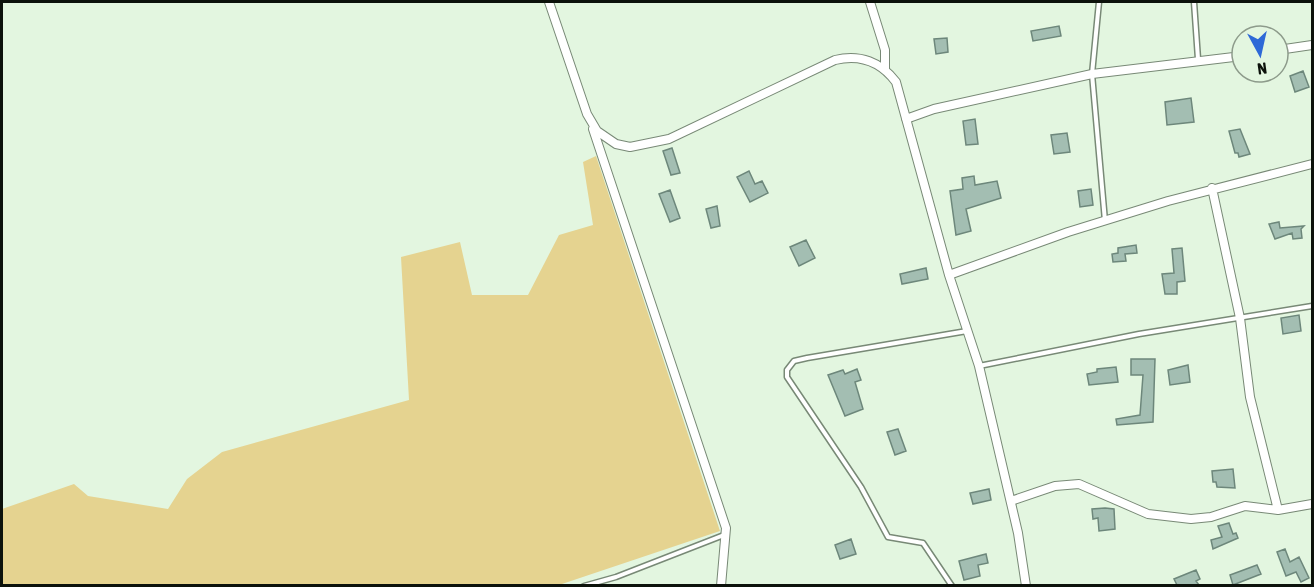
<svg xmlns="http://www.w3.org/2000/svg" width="1314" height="587" font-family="'Asap Condensed',sans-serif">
<rect width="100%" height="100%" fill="#e3f6e0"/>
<path fill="#e5d390" d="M596,156L720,531L559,585H2V509L74,484L88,496L168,509L187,479L222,452L409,400L401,257L460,242L472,295H528L559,235L593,225L583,162Z"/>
<path fill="#a3beb2" stroke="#6d877b" stroke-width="1.5" d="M1059,26L1061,36L1033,41L1031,31Z
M947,38L948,52L936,54L934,39Z
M1303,71L1309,87L1295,92L1290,76Z
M1191,98L1194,122L1167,125L1165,102Z
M975,119L978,144L966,145L963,121Z
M1240,129L1250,154L1239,157L1238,153H1235L1229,131Z
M1067,133L1070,152L1054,154L1051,135Z
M672,148L680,173L671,175L663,151Z
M749,171L755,184L762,181L768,193L750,202L737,177Z
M974,176L975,185L997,181L1001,198L966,209L971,231L956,235L950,191L963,189L962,178Z
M1091,189L1093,205L1080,207L1078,191Z
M670,190L680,218L670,222L659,194Z
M717,206L720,226L711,228L706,209Z
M1279,222L1280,228L1304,226L1301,229L1302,238L1293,239L1292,233L1275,239L1269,224Z
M806,240L815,258L799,266L790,247Z
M1136,245L1137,253L1125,254L1126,261L1113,262L1112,254L1118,253V248Z
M1182,248L1185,281L1177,282V294H1165L1162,274L1174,273L1172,249Z
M926,268L928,279L902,284L900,274Z
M1299,315L1301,331L1283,334L1281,318Z
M1131,359H1155L1153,422L1117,425L1116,419L1140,415L1143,375H1131Z
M1188,365L1190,382L1170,385L1168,370Z
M1116,367L1118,382L1089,385L1087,374L1097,372V369Z
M857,369L861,380L855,382L863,409L845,416L828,375L843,370L845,374Z
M898,429L906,451L895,455L887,432Z
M1233,469L1235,488L1217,487L1216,482H1213L1212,471Z
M989,489L991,500L973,504L970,493Z
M1105,508L1114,509L1115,529L1099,531L1098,518L1093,519L1092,509Z
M1229,523L1233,534L1236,533L1238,538L1213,549L1211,540L1222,537L1218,526Z
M851,539L856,554L840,559L835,545Z
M1285,549L1290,562L1299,557L1309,578L1301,582L1296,572L1286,576L1277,552Z
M986,554L988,563L978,565L980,576L964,580L959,561Z
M1257,565L1261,574L1233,585L1230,575Z
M1196,570L1200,579L1196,581L1199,585H1177L1174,579Z"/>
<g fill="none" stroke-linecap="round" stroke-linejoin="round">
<defs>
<path id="service" d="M1099,2L1092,74L1105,221
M1194,2L1198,59
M979,366L1139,334L1312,306
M584,586L616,577L724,535
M952,586L923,543L888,537L861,487L787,377V370L794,361L807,358L967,331"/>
<path id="minor" d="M549,2L587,114L597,131L616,144L630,147L669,139L835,60C860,54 881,62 896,82L949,275L979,366L1018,533L1026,586
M870,2L885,50V70
M1278,50L1312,45
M906,119L934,109L1092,74L1242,56
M593,129L726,528L721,586
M1212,188L1240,318L1250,397L1278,510
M949,275L1068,232L1168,201L1312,164
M1011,501L1055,486L1079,484L1148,514L1191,519L1211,517L1245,506L1278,510L1312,504"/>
</defs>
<use href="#service" stroke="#788976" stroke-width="7"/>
<use href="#minor" stroke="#788976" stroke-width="10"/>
<use href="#service" stroke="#fff" stroke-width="4"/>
<use href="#minor" stroke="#fff" stroke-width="8"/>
</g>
<rect width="1314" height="587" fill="none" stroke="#0c120b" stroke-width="6"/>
<g transform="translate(1260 54) rotate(172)"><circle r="28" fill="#e3f6e0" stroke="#8d9b8b" stroke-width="1.5"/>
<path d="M0-4.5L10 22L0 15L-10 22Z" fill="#2e69d7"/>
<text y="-9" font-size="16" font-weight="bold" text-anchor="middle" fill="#0c120b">N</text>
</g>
</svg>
